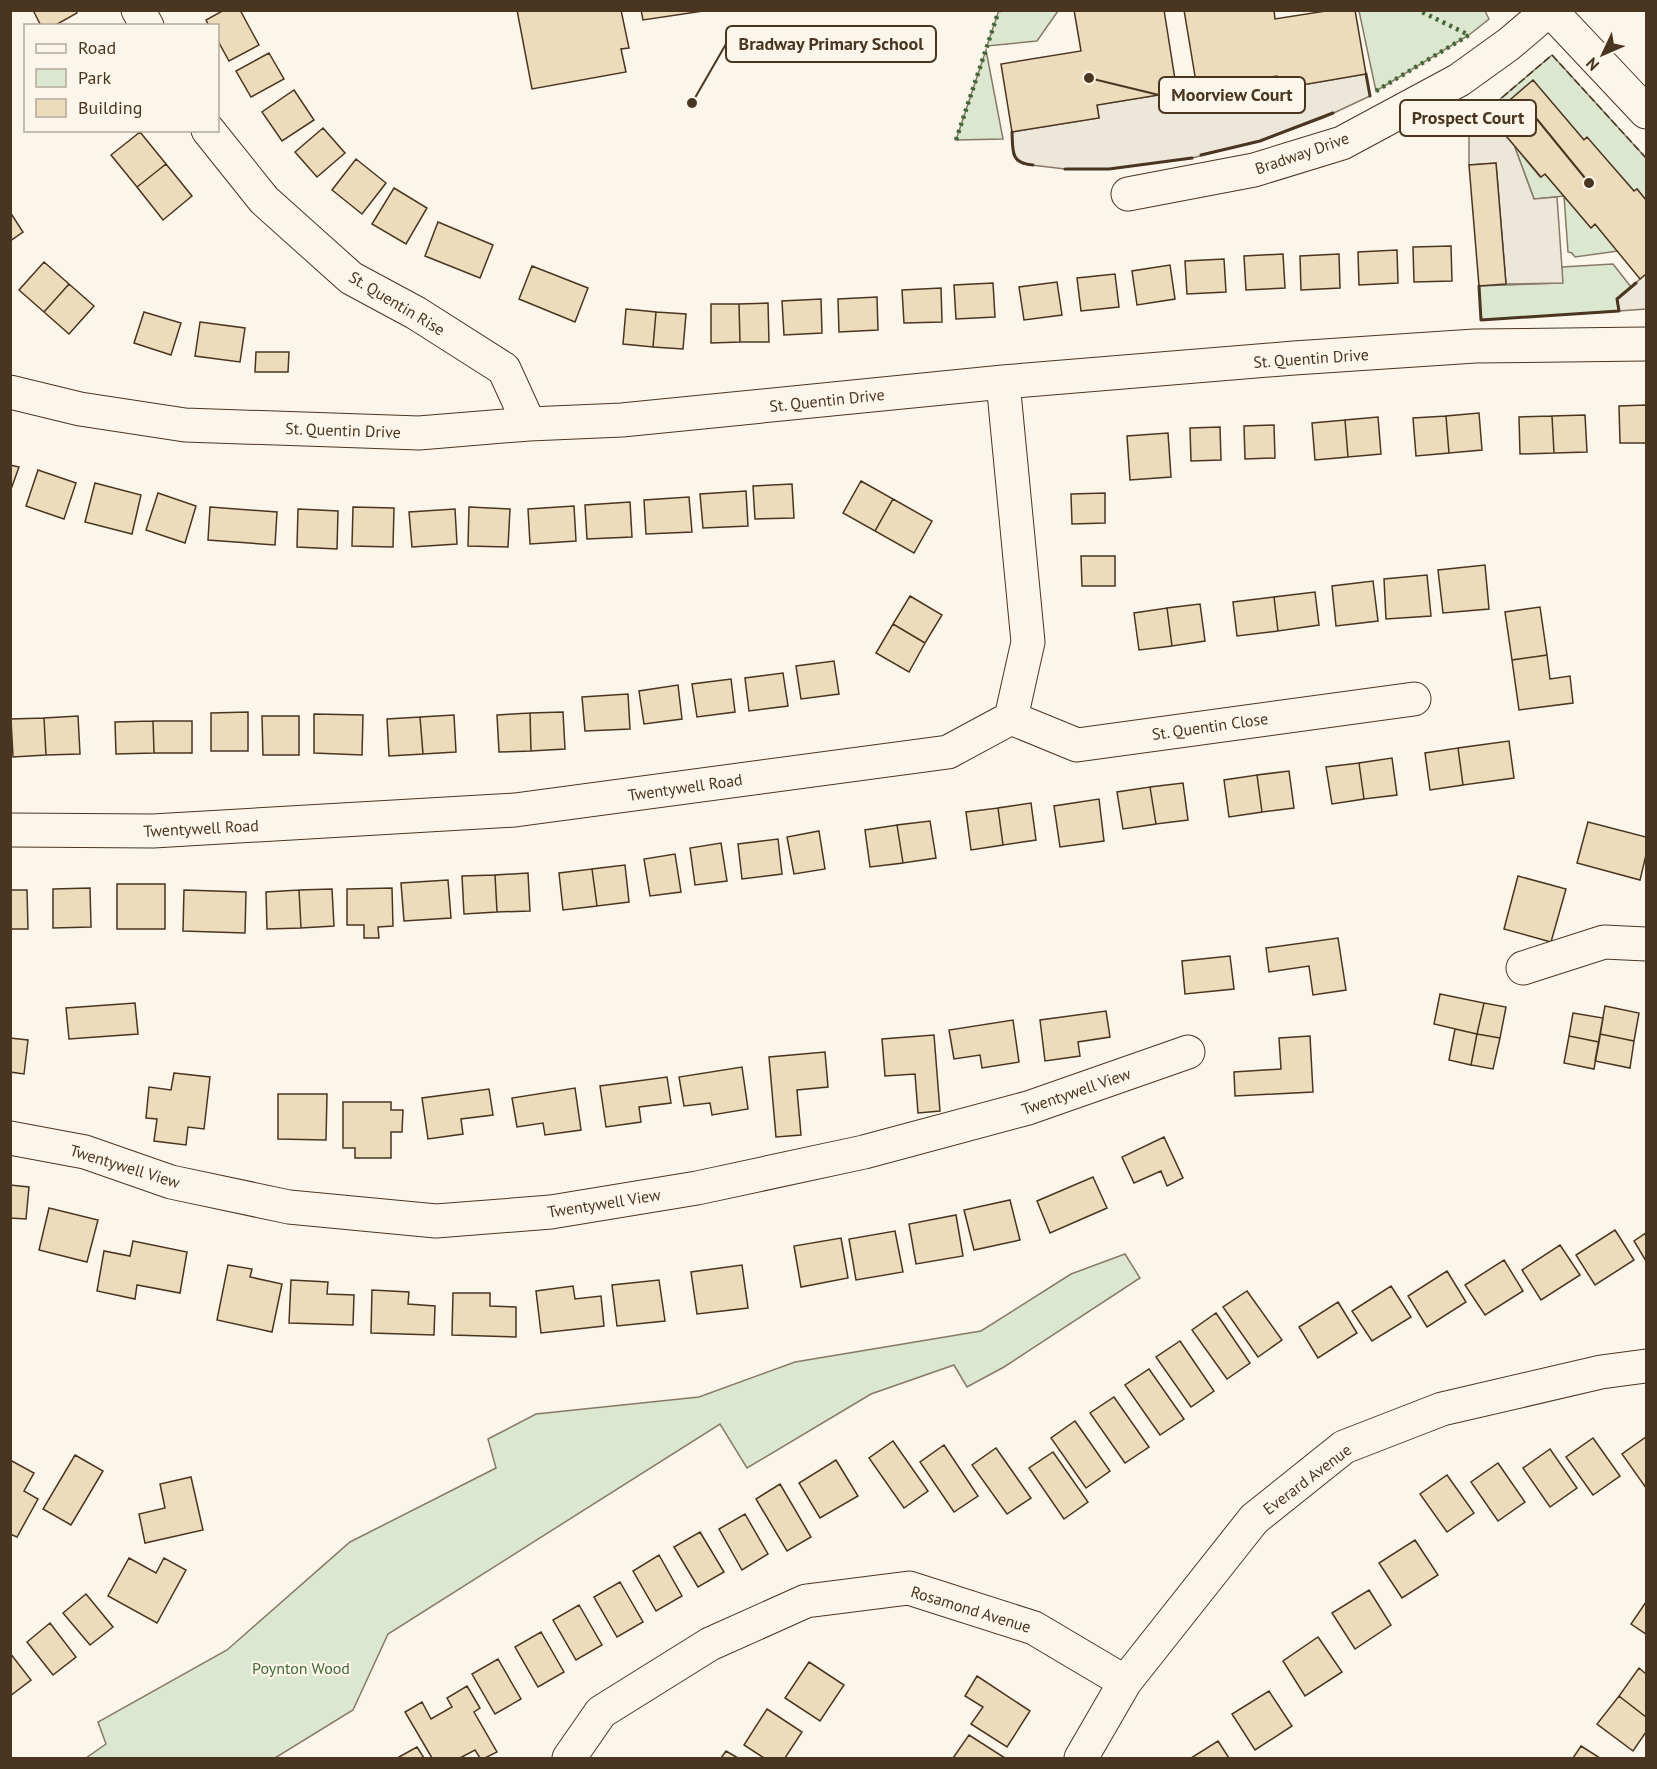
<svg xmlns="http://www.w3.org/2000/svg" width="1657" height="1769" font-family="'PT Sans',sans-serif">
<rect width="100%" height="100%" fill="#fbf6e9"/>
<path fill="#dce7d0" stroke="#887966" stroke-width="1.5" d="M999,10H1058V11L1037,41L987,46Z
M1359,11H1485L1489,19L1469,35L1376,91Z
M986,50L1003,139L956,140Z
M1552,55L1646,158V200L1637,189L1634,191L1587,138L1584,140L1533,81L1490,117L1485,112Z
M1514,145L1540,177L1545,174L1591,228L1595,224L1618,251L1575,257L1572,253L1568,252L1564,196L1534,199Z
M1613,264L1631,287L1617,299L1619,311L1481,320L1479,286L1562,283V267Z
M1125,1254L1140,1278L1004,1367L967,1387L954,1365L871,1394L747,1468L720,1424L388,1634L353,1710L275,1758H86L106,1744L98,1722L227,1650L350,1542L496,1468L488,1439L536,1414L699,1397L795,1362L981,1331L1071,1274Z"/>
<path fill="#ede7d9" stroke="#887966" stroke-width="1.5" d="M1366,74L1370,96L1323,118L1260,141L1192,158L1109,169H1065L1023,164L1017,161L1013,154L1012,132L1099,118L1097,105L1277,76L1279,89Z
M1485,112L1514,145L1534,199L1557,197L1563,283L1506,284L1496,163L1469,165V129Z
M1646,274V309L1619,311L1617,299Z"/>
<path fill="#ecdcbc" stroke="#4a3520" stroke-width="1.5" d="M33,10H76L77,13L54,26H41Z
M224,10H240L259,45L229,61L218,41V26H209L206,20Z
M517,10H621L629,48L621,49L626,72L532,89Z
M641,10H710L643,20Z
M1074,10H1164L1177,92L1097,105L1099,118L1012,132L1001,64L1081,51Z
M1184,10H1274L1275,19L1332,10H1355L1366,74L1279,89L1277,76L1197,88Z
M269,53L284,79L251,97L236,71Z
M1533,80L1584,140L1587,137L1634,191L1637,189L1646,200V274L1640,279L1595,224L1591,228L1545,174L1541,177L1490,117Z
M294,90L314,120L282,141L262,112Z
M323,128L345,153L317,177L295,152Z
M140,132L166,164L137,187L111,155Z
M356,159L386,183L362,214L332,190Z
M1496,163L1506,284L1479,286L1469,165Z
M166,164L192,196L163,220L137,187Z
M394,188L427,208L406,244L372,224Z
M10,212L23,232L10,241Z
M438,222L493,245L480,278L425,256Z
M1451,246L1452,281L1414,282L1413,247Z
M1397,250L1398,283L1359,285L1358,252Z
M1283,254L1285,288L1246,290L1244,256Z
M1339,254L1340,288L1301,290L1300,256Z
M1224,259L1226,292L1187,294L1185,261Z
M44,262L69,284L44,312L19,290Z
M1170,265L1175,299L1137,305L1132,271Z
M532,266L588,288L575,322L519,299Z
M1115,274L1119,307L1081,311L1077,278Z
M1057,282L1062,315L1024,320L1019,287Z
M993,283L995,317L956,319L954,285Z
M69,284L94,306L69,334L44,312Z
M941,288L942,322L904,323L902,290Z
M877,297L878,330L839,332L838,299Z
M821,299L822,333L784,335L782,301Z
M768,303L769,342H740L739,304Z
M711,304H739L740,342L711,343Z
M626,309L656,312L653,347L623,344Z
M144,312L181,323L171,355L134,343Z
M656,312L686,314L683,349L653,347Z
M200,322L245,328L240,362L195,356Z
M256,352H289L288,372H255Z
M1646,405V443H1620L1619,406Z
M1479,413L1482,450L1449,453L1446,416Z
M1585,415L1587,452L1554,453L1552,416Z
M1446,416L1449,453L1416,456L1413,418Z
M1552,416L1554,453L1520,454L1519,417Z
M1378,417L1381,454L1348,457L1345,420Z
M1345,420L1348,457L1315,460L1312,423Z
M1274,425L1275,458L1245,459L1244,426Z
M1220,427L1221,460L1191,461L1190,428Z
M1168,433L1171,477L1130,480L1127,436Z
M10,465L19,467L10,492Z
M38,470L76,483L64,519L26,506Z
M861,481L893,499L875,531L843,513Z
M95,483L141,495L132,534L85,522Z
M792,484L794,518L755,519L753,486Z
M746,491L748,526L703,528L700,494Z
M158,493L196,506L185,543L146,530Z
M1105,493V523L1072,524L1071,494Z
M689,497L692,532L646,534L644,500Z
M893,499L932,521L914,553L875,531Z
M630,502L632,537L587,539L585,505Z
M574,506L576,541L530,544L528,509Z
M210,507L277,512L275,545L208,540Z
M353,507L394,508L393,547L352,546Z
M469,507L510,509L508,547L468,546Z
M298,509L338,511L337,549L297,547Z
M455,509L457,544L412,547L409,512Z
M1081,556H1115V586H1082Z
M1485,565L1489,609L1443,613L1438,570Z
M1427,575L1431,616L1386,619L1384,579Z
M1373,581L1378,621L1336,626L1332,586Z
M1315,592L1319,625L1278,631L1274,597Z
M910,596L942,615L925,643L893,624Z
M1274,597L1278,631L1237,636L1233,602Z
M1200,604L1205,641L1172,646L1167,608Z
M1540,607L1547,655L1512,660L1505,612Z
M1167,608L1172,646L1139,650L1134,613Z
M893,624L925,643L909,672L876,653Z
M1547,655L1550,679L1570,676L1573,703L1519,710L1512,660Z
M834,661L839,694L801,699L796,666Z
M783,673L788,706L749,711L745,678Z
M731,679L735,712L697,717L692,684Z
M678,685L682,719L644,724L639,691Z
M628,694L630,729L585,731L582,697Z
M248,712V751H211V713Z
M563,712L565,749L531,751L530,713Z
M530,713L531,751L499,752L497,715Z
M314,714L363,715L362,755L314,753Z
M454,715L456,752L423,754L420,717Z
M78,716L80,754L46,755L44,718Z
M262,716H299V755H263Z
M420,717L423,754L389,756L387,719Z
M44,718L46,755L13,757L11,719Z
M153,721L154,753L116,754L115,722Z
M153,721H192V753H154Z
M1509,741L1514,778L1463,785L1458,748Z
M1458,748L1463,785L1430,790L1425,753Z
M1392,758L1397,795L1364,799L1359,763Z
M1359,763L1364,799L1332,804L1326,767Z
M1289,771L1294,808L1262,812L1257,775Z
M1257,775L1262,812L1229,817L1224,780Z
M1183,783L1188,820L1156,824L1150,787Z
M1150,787L1156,824L1123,829L1117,792Z
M1099,799L1104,841L1060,847L1054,806Z
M1031,803L1036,840L1003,845L998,808Z
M998,808L1003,845L971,850L966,812Z
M930,821L936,858L903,863L897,825Z
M1588,822L1646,837V855L1640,880L1577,863Z
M897,825L903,863L870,867L865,830Z
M819,831L825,869L794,874L787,837Z
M778,839L782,874L742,879L738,844Z
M721,843L727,881L695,885L690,848Z
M675,854L681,892L650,896L644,859Z
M625,865L629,902L597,906L592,869Z
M592,869L597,906L563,910L559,873Z
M528,873L530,911L497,912L495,875Z
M495,875L497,912L464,914L462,876Z
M1518,876L1566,889L1551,942L1504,929Z
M448,880L451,918L404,921L401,883Z
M117,884H165V929H117Z
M90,888L91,927L53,928V889Z
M392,888L393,926L378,927L379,938H364V925H347V889Z
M332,889L334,926L301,928L299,890Z
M10,890H27L28,929H10Z
M184,890L246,892L245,933L183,931Z
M299,890L301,928L267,929L266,892Z
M1338,938L1346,990L1313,995L1309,966L1269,972L1266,948Z
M1230,956L1234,989L1185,994L1182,961Z
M1440,994L1484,1003L1477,1034L1434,1024Z
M135,1003L138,1034L69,1039L66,1008Z
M1484,1003L1506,1007L1500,1038L1477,1034Z
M1605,1006L1639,1013L1634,1041L1600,1034Z
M1106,1011L1110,1037L1078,1042L1080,1056L1045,1061L1040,1020Z
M1573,1013L1603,1018L1599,1042L1569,1036Z
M1013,1020L1019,1062L982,1068L980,1055L954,1059L949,1030Z
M1455,1029L1477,1034L1471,1065L1449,1060Z
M1477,1034L1500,1038L1493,1069L1471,1065Z
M1600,1034L1634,1041L1630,1068L1595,1061Z
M934,1035L940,1111L918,1113L915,1074L885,1076L882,1039Z
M1310,1036L1313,1092L1235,1096L1234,1072L1281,1069L1279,1038Z
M1569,1036L1599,1042L1594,1069L1564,1063Z
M10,1038L28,1040L24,1074L10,1072Z
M825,1052L828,1087L797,1090L801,1135L776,1137L769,1057Z
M742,1067L748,1109L712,1115L710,1103L684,1106L679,1077Z
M174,1073L210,1077L204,1129L188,1127L186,1145L154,1141L157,1119L146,1118L149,1087L171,1090Z
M667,1077L671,1103L639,1107L641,1122L606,1127L600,1086Z
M575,1088L581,1130L545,1135L543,1123L517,1127L512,1098Z
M489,1089L493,1115L461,1119L463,1134L428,1139L422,1098Z
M278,1094H327L326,1140L278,1139Z
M343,1102H391V1110H403L402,1132H391V1158H355V1148H343Z
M1164,1137L1183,1178L1167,1186L1161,1171L1134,1183L1122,1157Z
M1093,1177L1107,1208L1050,1233L1037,1201Z
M10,1185L29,1187L26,1219L10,1218Z
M1010,1200L1020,1240L974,1250L964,1210Z
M49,1208L98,1220L87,1262L39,1250Z
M956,1215L963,1256L916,1264L909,1224Z
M1615,1230L1634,1260L1595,1285L1576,1255Z
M895,1231L903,1272L856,1280L849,1239Z
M1646,1233V1261L1634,1241Z
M841,1238L848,1278L801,1287L794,1246Z
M133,1241L187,1252L180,1293L137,1285L135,1299L97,1291L104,1251L130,1256Z
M1560,1245L1580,1275L1541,1300L1522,1270Z
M1504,1260L1523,1291L1485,1315L1465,1285Z
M228,1265L252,1269L250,1277L282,1284L272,1332L217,1320Z
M742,1265L748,1308L697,1314L691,1272Z
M1447,1271L1466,1302L1427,1327L1408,1296Z
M291,1280L328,1282L327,1294L354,1295L353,1325L289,1323Z
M659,1280L665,1321L617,1326L612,1285Z
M573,1286L575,1299L601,1296L604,1326L541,1333L536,1291Z
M1391,1286L1411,1317L1372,1341L1352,1311Z
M372,1290L409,1292L408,1304L435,1306L434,1335L371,1333Z
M1247,1291L1282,1340L1258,1357L1223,1307Z
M453,1293H490V1306L516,1307V1337L452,1335Z
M1338,1302L1357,1333L1318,1358L1299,1327Z
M1216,1313L1250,1363L1227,1379L1192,1330Z
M1180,1341L1214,1391L1191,1407L1156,1357Z
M1149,1369L1184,1419L1160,1435L1125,1385Z
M1114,1397L1149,1447L1125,1463L1090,1413Z
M1075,1421L1110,1471L1086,1488L1051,1438Z
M1646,1437V1488L1622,1454Z
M1593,1438L1620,1476L1593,1495L1566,1457Z
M893,1441L928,1491L904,1508L869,1458Z
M944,1445L978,1496L954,1512L920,1462Z
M996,1448L1031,1498L1007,1514L972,1465Z
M1550,1449L1577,1488L1550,1507L1523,1468Z
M1053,1452L1088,1502L1064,1519L1029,1468Z
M75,1455L103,1471L71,1525L43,1509Z
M10,1460L34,1473L24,1491L38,1499L17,1537L10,1534Z
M836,1460L858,1496L820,1518L799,1483Z
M1498,1463L1525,1502L1498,1521L1471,1482Z
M1447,1475L1474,1513L1447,1532L1420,1494Z
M191,1477L203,1530L145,1543L139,1514L165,1508L160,1484Z
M780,1484L811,1537L787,1551L756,1499Z
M745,1514L768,1554L742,1570L719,1529Z
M700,1532L724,1572L698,1587L674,1547Z
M1415,1540L1438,1575L1402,1598L1379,1563Z
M659,1555L682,1596L656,1611L633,1571Z
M129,1558L156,1573L164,1558L186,1570L157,1623L108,1596Z
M620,1582L643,1622L617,1637L594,1597Z
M1369,1590L1391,1625L1355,1649L1332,1613Z
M86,1594L113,1627L90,1645L63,1613Z
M1646,1602V1634L1631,1624Z
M579,1605L602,1645L576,1660L553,1620Z
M50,1623L76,1657L53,1675L27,1642Z
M541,1632L564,1672L538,1687L515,1647Z
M1318,1637L1342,1672L1305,1696L1283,1661Z
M10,1653L31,1680L10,1696Z
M498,1659L521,1699L495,1714L472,1674Z
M809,1662L844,1685L820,1721L785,1698Z
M1639,1668L1646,1674V1717L1619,1696Z
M977,1676L1030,1711L1007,1747L971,1724L983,1707L965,1696Z
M467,1686L480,1708L474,1712L497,1752L485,1758H480L475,1750L460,1758H432L405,1712L422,1702L431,1719L452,1707L447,1698Z
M1269,1691L1292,1726L1255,1750L1232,1714Z
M1619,1696L1646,1717V1732L1633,1751L1597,1724Z
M767,1709L802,1732L785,1758H764L744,1745Z
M969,1735L1005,1758H953Z
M1218,1741L1229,1758H1191Z
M1581,1746L1600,1758H1573Z
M417,1747L424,1758H400L399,1757Z
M726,1751L738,1758H721Z"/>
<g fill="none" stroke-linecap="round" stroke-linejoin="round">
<defs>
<path id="minor" d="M138,10L147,26
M1550,10L1646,112
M208,130L264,200L351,278L416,313L504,369L529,424
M1128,194L1254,170L1342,143L1459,80L1509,44L1549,10
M10,392L80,409L185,425L419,433L529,424L622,420L1003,382L1294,358L1475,346L1646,344
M1011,718L1077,745L1414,699
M10,830L153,831L515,810L948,752L1011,718L1028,642L1003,382
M1523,968L1604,942L1646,944
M10,1138L85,1152L171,1182L289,1207L436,1221L551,1212L697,1188L864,1152L1028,1108L1188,1052
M569,1758L601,1712L710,1644L806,1601L909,1588L1034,1628L1125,1682
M1081,1758L1125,1682L1254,1519L1344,1447L1442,1409L1601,1372L1646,1366"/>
</defs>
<use href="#minor" stroke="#4a3520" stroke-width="35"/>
<use href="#minor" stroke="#fbf6e9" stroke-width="33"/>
<path stroke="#436837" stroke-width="4.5" stroke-dasharray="3 4.5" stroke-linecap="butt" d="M1376,91L1469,35L1418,10
M956,140L999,10"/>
<path stroke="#4a3520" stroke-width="1.5" stroke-dasharray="8 3" stroke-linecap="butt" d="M1485,112L1552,55L1646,158"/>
<path stroke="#4a3520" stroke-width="3" d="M1366,74L1370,96
M1012,132C1013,151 1010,163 1033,165
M1201,155L1260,141L1333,113
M1065,169H1109L1192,158
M1479,286L1481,320L1619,311L1617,299L1636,283"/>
</g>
<g text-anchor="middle" stroke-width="4.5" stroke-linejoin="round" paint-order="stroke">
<g font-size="16" fill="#4a3520" stroke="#fbf6e9">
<text transform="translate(1302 153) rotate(-19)" y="6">Bradway Drive</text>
<text transform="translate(397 303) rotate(31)" y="6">St. Quentin Rise</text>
<text transform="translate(1311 358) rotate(-4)" y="6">St. Quentin Drive</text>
<text transform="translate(827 400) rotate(-6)" y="6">St. Quentin Drive</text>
<text transform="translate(343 430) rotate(2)" y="6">St. Quentin Drive</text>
<text transform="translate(1210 726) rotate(-8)" y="6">St. Quentin Close</text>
<text transform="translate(685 787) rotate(-8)" y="6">Twentywell Road</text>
<text transform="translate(201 828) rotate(-3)" y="6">Twentywell Road</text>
<text transform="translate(1076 1091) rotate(-19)" y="6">Twentywell View</text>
<text transform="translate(125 1166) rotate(17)" y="6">Twentywell View</text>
<text transform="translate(604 1203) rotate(-9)" y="6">Twentywell View</text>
<text transform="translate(1307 1479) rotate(-37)" y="6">Everard Avenue</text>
<text transform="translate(971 1609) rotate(17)" y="6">Rosamond Avenue</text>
</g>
<g font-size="16" fill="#436837" stroke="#fbf6e9">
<text x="301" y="1674">Poynton Wood</text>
</g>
</g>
<path fill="none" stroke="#4a3520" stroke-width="2" d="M692 103L726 44M1089 78L1159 95M1589 183L1536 118"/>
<g fill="#4a3520" stroke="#fbf6e9" stroke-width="2">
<circle cx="692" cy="103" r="6"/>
<circle cx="1089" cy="78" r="6"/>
<circle cx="1589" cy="183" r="6"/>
</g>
<g fill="#fbf6e9" stroke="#4a3520" stroke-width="2">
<rect x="726" y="26" width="210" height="36" rx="6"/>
<rect x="1159" y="77" width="146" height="36" rx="6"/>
<rect x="1400" y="100" width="136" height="36" rx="6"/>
</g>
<g font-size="18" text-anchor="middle" font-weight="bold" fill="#4a3520">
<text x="831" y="50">Bradway Primary School</text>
<text x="1232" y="101">Moorview Court</text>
<text x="1468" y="124">Prospect Court</text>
</g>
<rect width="1657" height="1769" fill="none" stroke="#4a3520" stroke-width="24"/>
<rect x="24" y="24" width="195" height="108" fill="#fbf6e9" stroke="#b4a999" stroke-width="1.5"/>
<rect x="36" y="44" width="30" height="9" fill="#fbf6e9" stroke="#b4a999" stroke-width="1.5"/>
<text x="78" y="54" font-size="18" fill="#4a3520">Road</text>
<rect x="36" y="69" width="30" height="18" fill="#dce7d0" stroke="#b4a999" stroke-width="1.5"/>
<text x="78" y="84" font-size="18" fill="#4a3520">Park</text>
<rect x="36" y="99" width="30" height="18" fill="#ecdcbc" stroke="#b4a999" stroke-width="1.5"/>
<text x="78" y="114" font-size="18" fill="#4a3520">Building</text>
<g transform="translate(1603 54) rotate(226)" stroke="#fbf6e9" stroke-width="4.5" paint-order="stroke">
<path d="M0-4.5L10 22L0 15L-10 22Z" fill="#4a3520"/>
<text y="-9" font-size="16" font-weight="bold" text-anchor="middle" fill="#4a3520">N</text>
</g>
</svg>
